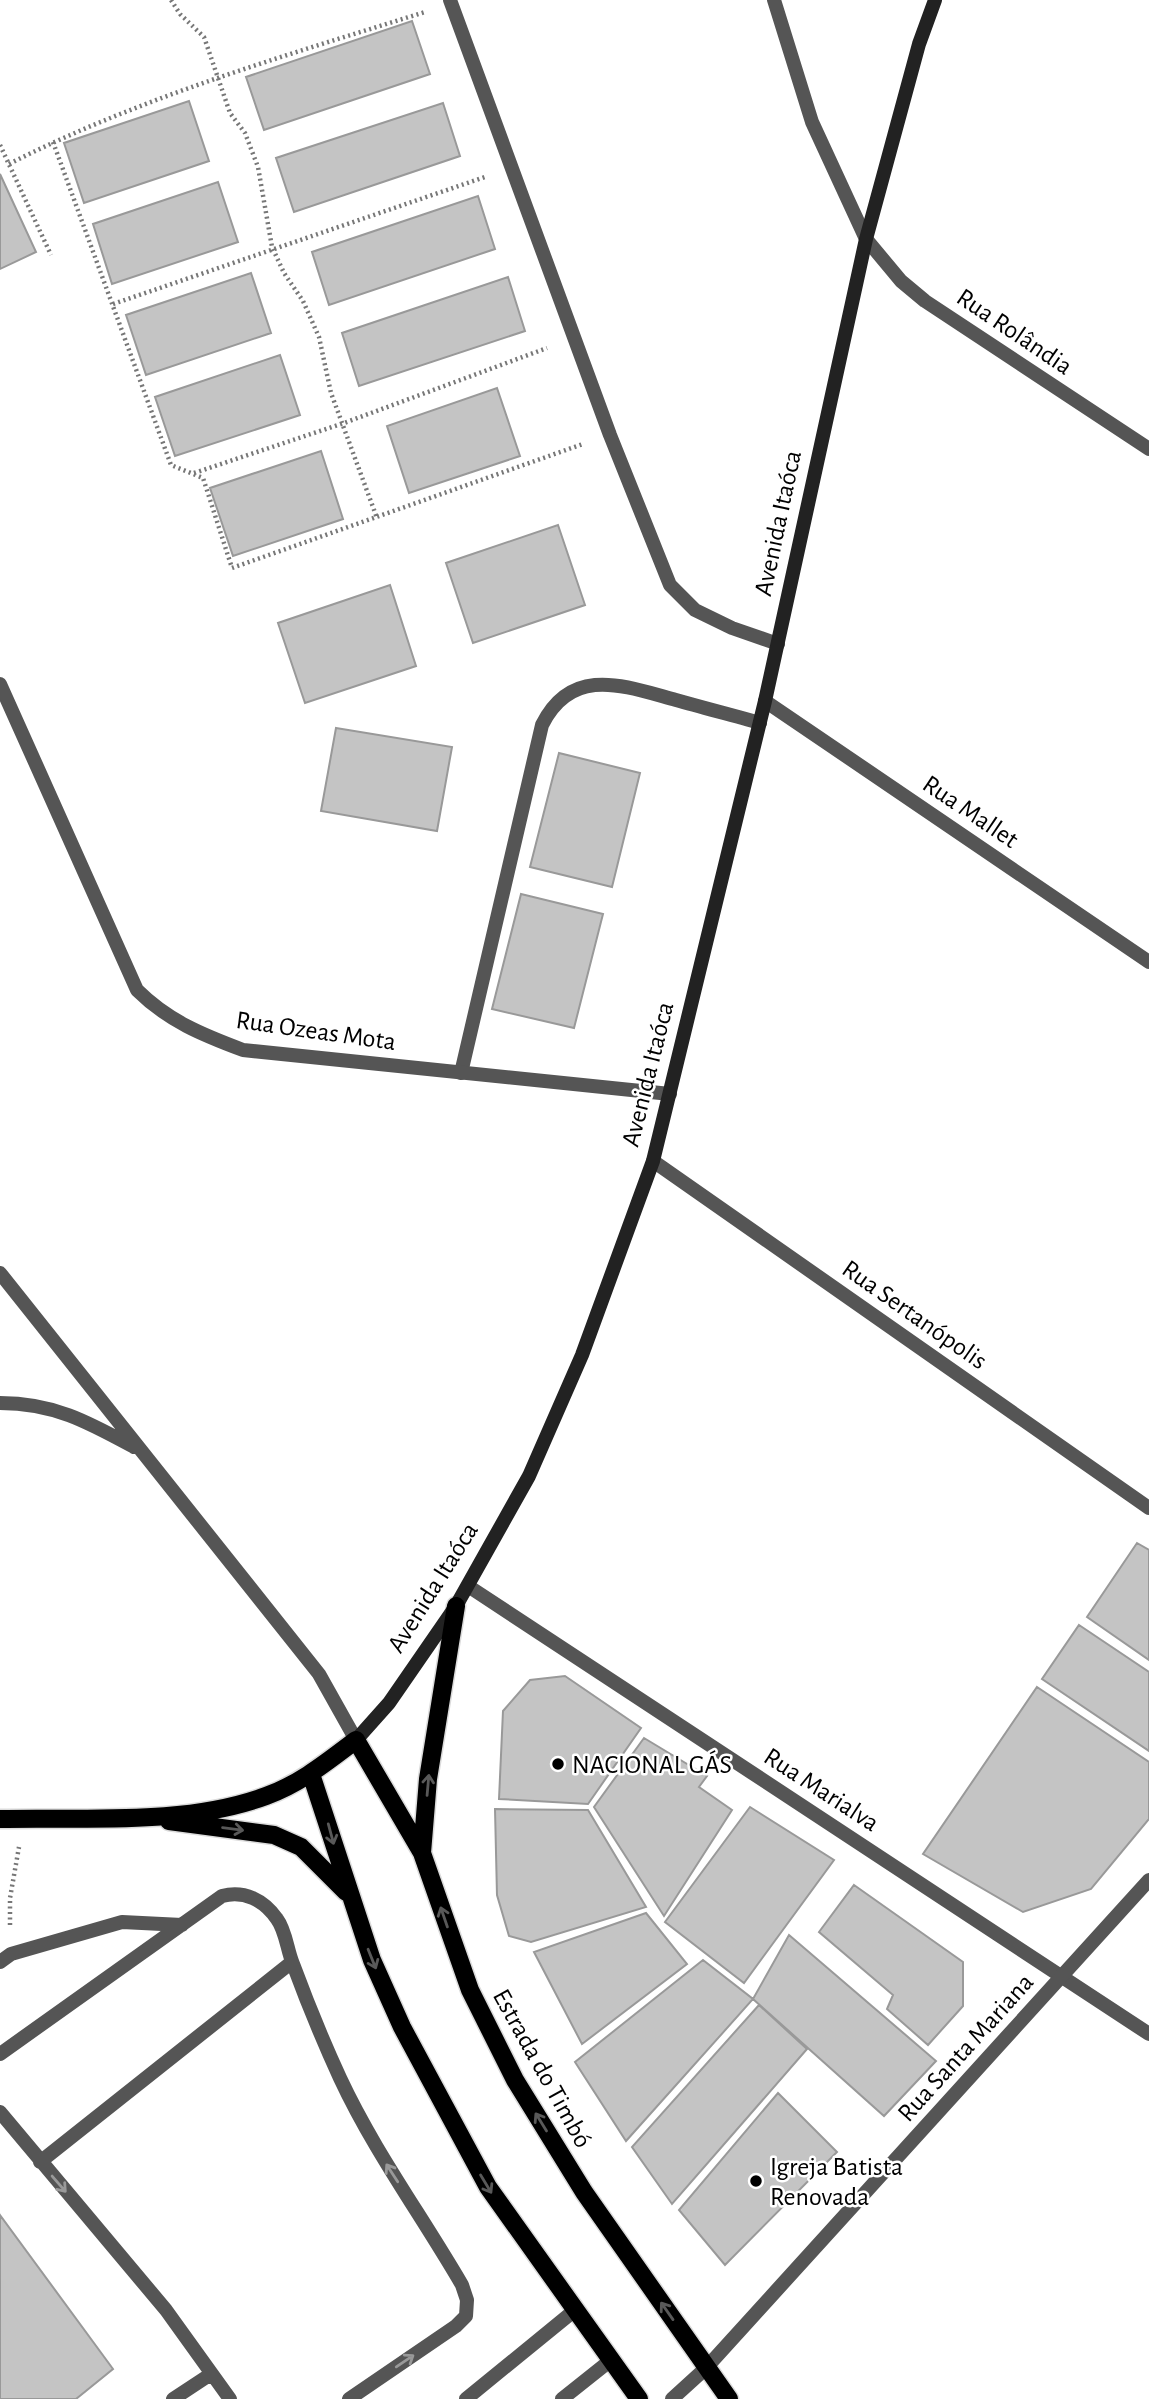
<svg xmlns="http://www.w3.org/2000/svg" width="1149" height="2399" font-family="'Alegreya Sans',sans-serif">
<rect width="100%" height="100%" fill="#fff"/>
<path fill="#c4c4c4" stroke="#999" stroke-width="2" d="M412,21L430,74L264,130L246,77Z
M189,101L209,161L84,203L64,143Z
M443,103L460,156L294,212L276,158Z
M0,174L36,252L0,269Z
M218,182L238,242L112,284L93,224Z
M478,196L495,249L329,305L312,252Z
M251,273L271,333L146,375L126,315Z
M508,277L525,331L359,386L342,333Z
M280,355L300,415L175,456L155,397Z
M497,388L520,456L409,493L387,426Z
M321,451L343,519L233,556L210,488Z
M558,525L585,605L473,643L446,563Z
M390,585L416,666L305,703L278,623Z
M336,728L452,747L437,831L321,811Z
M559,753L640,773L612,887L530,867Z
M521,894L603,914L574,1028L492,1009Z
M1137,1543L1149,1550V1660L1087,1617Z
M1079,1625L1149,1672V1751L1042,1679Z
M565,1676L641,1728L588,1804L499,1799L503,1711L530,1680Z
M1037,1687L1149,1762V1819L1091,1889L1023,1912L923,1854Z
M644,1738L707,1776L699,1787L732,1810L664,1916L594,1807Z
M750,1807L834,1860L744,1983L665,1922Z
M495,1809L588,1810L646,1907L531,1942L509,1936L497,1895Z
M854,1885L963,1962V2006L928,2045L887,2009L893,1995L819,1932Z
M646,1913L687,1964L582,2044L534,1952Z
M789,1935L936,2061L884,2116L753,1999Z
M703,1960L753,1999L626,2141L575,2062Z
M759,2005L807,2049L672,2204L632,2147Z
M778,2093L837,2152L725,2265L679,2210Z
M0,2215L113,2369L76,2399H0Z"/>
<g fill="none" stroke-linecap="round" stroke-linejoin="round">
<defs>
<path id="primary" d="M311,1774L372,1960L402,2027L488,2187L639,2399
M0,1819C85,1817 185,1826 266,1796C300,1784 328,1761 356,1740L422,1853L470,1990L515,2080L584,2192L729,2399
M169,1821L274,1835L301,1847L346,1892
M422,1853L428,1779L456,1606"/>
</defs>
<use href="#primary" stroke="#dbdbdb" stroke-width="21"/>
<path stroke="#777" stroke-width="4.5" stroke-dasharray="2 3.5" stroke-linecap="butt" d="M171,0L180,14L204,37L230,113L245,133L258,167L272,247L284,273L303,301L319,337L331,393L377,518
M53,142L171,465L203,478L232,568L583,444
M0,145L51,255
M9,164C141,97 284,56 425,12
M113,304L485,177
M194,473L344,423L547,348
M10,1925V1898L19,1847"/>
<path stroke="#555" stroke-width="14" d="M461,1073L542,725C572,665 624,686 676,700C704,708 732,715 760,723
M0,1273L319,1674L356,1740
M0,1403C54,1403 88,1422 134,1447
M0,1962L11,1954L122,1922L182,1925
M0,2054L222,1896C244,1890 264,1900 277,1919C286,1931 287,1950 293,1964C307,2002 323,2041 340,2078C374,2151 422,2216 462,2285L467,2300L466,2316L456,2326L349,2399
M0,2112L166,2310L230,2399
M40,2162L292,1962
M173,2399L211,2374
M466,2399L575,2310
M562,2399L611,2360"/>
<path stroke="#555" stroke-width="14" d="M450,0L610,435L670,585L695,610L732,628L778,644
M774,0L812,122L866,239L901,281L925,301L1149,449
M0,684L137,990C168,1021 203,1035 243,1050L670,1094
M765,701L1149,962
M653,1161L1149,1508
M468,1586L1149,2034"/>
<path stroke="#555" stroke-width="14" d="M672,2399L706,2368L1149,1880"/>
<path stroke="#222" stroke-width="14" d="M356,1740L389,1703L456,1606L529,1476L582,1355L653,1161L765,701L866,239L919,44L935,0"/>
<use href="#primary" stroke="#000" stroke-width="18"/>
</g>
<defs><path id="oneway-shaft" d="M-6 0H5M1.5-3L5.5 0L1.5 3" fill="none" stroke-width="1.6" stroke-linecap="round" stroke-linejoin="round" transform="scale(1.75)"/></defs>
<g stroke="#595959">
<use href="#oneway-shaft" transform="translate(428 1785) rotate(-85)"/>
<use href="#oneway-shaft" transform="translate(233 1829) rotate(7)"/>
<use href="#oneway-shaft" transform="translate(331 1834) rotate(75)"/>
<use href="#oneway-shaft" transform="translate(444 1917) rotate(-109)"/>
<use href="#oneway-shaft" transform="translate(372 1959) rotate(68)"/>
<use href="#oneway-shaft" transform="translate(541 2122) rotate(-122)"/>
<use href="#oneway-shaft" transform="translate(486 2184) rotate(59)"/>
<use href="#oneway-shaft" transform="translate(667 2311) rotate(-125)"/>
</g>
<g stroke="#999">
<use href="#oneway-shaft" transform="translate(392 2173) rotate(-123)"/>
<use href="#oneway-shaft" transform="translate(59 2184) rotate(49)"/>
<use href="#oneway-shaft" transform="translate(405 2361) rotate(-34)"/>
</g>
<g fill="#000" stroke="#fff" stroke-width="2.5">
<circle cx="558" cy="1764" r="7"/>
<circle cx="756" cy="2181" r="7"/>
</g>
<g text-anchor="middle" stroke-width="5" stroke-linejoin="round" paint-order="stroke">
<g font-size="26" fill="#000" stroke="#fff">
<text transform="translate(1015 331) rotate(34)" y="9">Rua Rolândia</text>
<text transform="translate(777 523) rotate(-78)" y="9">Avenida Itaóca</text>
<text transform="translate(971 811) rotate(34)" y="9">Rua Mallet</text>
<text transform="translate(316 1030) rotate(8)" y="9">Rua Ozeas Mota</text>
<text transform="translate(647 1074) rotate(-76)" y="9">Avenida Itaóca</text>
<text transform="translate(915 1314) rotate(35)" y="9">Rua Sertanópolis</text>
<text transform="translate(432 1587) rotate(-58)" y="9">Avenida Itaóca</text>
<text transform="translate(822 1789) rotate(33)" y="9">Rua Marialva</text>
<text transform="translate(965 2047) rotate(-48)" y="9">Rua Santa Mariana</text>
<text transform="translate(543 2068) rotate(61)" y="9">Estrada do Timbó</text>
</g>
<g font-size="26" fill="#000" stroke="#fff" text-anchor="start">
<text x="572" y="1773">NACIONAL GÁS</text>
<text x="770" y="2175">Igreja Batista<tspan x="770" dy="30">Renovada</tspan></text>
</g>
</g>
</svg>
